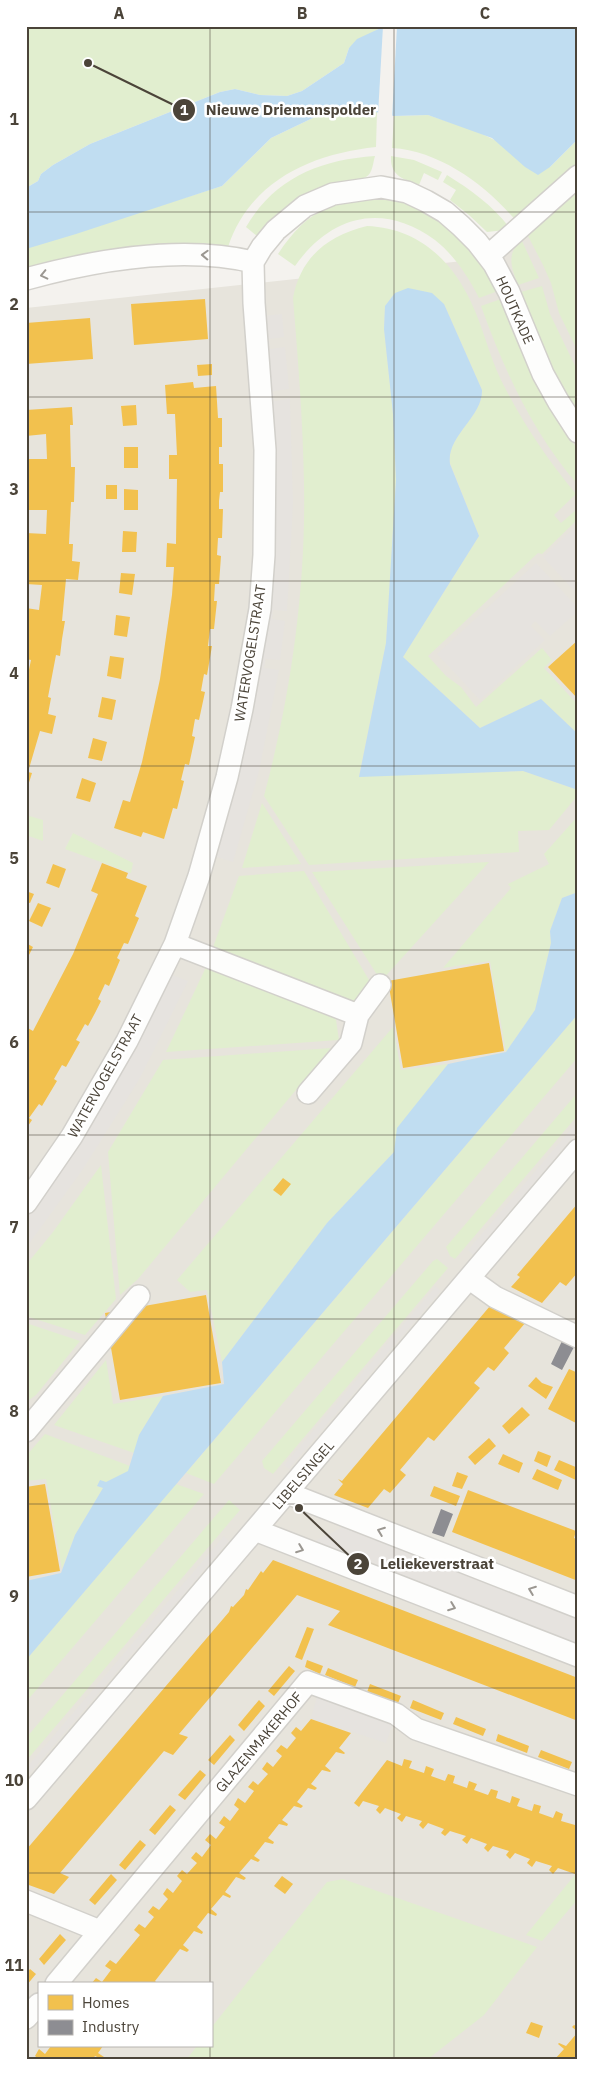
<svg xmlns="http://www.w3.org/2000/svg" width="604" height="2085" font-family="'IBM Plex Sans',sans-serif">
<rect width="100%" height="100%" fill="#f4f2ee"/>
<path fill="#e7e4dc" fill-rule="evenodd" d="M578,154V2059H26V308L472,260ZM39,1984H211V2046H39Z"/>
<path fill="#e1eecf" d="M26,26H383L349,48L344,63L302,91L287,96L260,95L235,89L220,92L90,144L53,165L41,174L38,181L26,188Z
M357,108L377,112L376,147C311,154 250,181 228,247L26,272V248L222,186L271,138L319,115L340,109Z
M428,115L476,131L550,167L578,139V166L517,222C487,186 441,151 392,148L394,116Z
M375,156C373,162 373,173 366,177C362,180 336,182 329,184C299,192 282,218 262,240L246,227C275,178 319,160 375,156Z
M391,156L414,160L442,172L438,180L424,173L419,185C404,179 390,177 391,156Z
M447,175C471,190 492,205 509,227L505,230L487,232L469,215L450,200L456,190L443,182Z
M578,189V291L575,293L578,296V352L559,313L551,283L543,265L528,236Z
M391,197L428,211L477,253L498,291L479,298C468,276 454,255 435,240C383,202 331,215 295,266L278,254C308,208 337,198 391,197Z
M367,226C417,228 451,259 471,302C483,327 489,355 501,380C522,422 546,458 576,494L554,515L561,523L576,510L578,519L542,554L538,553L428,656L446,676L461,687L476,707L542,648L552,660L544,668L578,705V734L541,699L480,728L403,657L479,536L450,463C446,436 483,417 482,390L444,304L395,293L385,306L384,329L393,414L396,480L386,643L359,776L523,771L578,790V795L549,830L518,831L519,852L309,865L264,796C291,695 306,588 304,484C303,421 298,360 293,298C301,256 328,236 367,226Z
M522,241L539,278L518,285C512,269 505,253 522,241Z
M542,286L550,314L578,372V413L547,358L521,292Z
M501,299L511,328L539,389L555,418L578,450V485C533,433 504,370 481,306Z
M262,803L301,864L242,868Z
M26,815L43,820V841L26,835Z
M578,816V892L562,898L550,931L551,943L535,1010L506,1052L490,961L443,968L511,888L508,884L549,864L544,854Z
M73,833L133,863L131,873L65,849Z
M489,862L381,981L312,872Z
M304,871L372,985L357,1005L212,950L239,876Z
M207,965L331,1014L336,1020L339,1040L166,1052Z
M578,1014V1057L214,1484L186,1473Z
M393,1027L401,1070L448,1064L398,1128L394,1152L327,1223L222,1362L207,1290L190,1292L177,1280Z
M331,1048L138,1279L120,1295L108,1152L163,1060Z
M578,1092V1115L455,1259L450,1256L446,1247Z
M101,1165L116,1299L85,1335L26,1316V1265L53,1232Z
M437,1259L448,1268L273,1474L264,1468L262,1461L433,1261Z
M26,1323L80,1341L36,1395L26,1402Z
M106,1360L113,1404L163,1396L139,1435L134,1453L54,1425Z
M45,1434L130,1466L129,1472L106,1483L100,1481L97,1486L103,1488L75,1535L62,1569L46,1479L26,1481V1456Z
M176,1484L204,1494L26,1702V1660Z
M229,1500L240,1510L26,1761V1738Z
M578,1871V1899L542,1941L526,1935Z
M343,1879L537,1947L484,2015L428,2059H187L197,2046H211V2028L327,1882Z"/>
<path fill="#e6e3df" d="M282,314L284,337L269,339L270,349L285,347L287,367L289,389L273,391L274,401L290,399L293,504L287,611L273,610L272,619L285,621L280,660L266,659L264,668L279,670L259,771L233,862L214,856L241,766L253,714L262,664L274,554L276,503L274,450L262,316Z
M578,524V595L543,557Z
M536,563L578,608V611L550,636L535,621L531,626L545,640L480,700L437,654Z
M170,974L188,981L140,1078L83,1169L26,1248V1217L97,1116L151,1018Z
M578,1121V1131L473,1255L468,1250Z
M436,1286L441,1291L289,1469L284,1465Z
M347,1525L578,1615V1648L309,1544Z
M224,1536L229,1541L26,1778V1768Z
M317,1697L393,1723L386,1743L311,1718Z"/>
<path fill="#c0ddf1" d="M385,26H578V139L550,167L538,175L525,167L492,138L428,115L394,116L357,108L340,109L319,115L271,138L222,186L76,234L26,249V188L38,181L41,174L53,165L90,144L220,92L235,89L260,95L287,96L302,91L344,63L349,48L357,39Z
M408,288L432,293L444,304L482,390C483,417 446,436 450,464L479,536L403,657L480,728L541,699L578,734V790L523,771L359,777L386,643L396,480L393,414L384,329L385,306L395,293Z
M578,892V1014L26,1660V1581L61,1573L75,1535L103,1488L97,1486L100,1480L106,1482L128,1471L139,1435L163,1396L224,1384L222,1362L327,1223L394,1152L397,1128L448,1064L506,1052L535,1010L551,943L550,931L562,898Z"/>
<path fill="#f4f2ee" d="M383,26H397L392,118L378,115Z"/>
<path fill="#f2c14e" d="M205,299L208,339L134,345L131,304Z
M90,318L93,359L26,364V323Z
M212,364V375L198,376L197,365Z
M193,382L194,388L216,386L218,418H222V447H219V464H223V492H220L219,501V509H223L222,538H218L217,555L221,556L219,584H215L214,601H217L214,629H210L208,646H212L207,675L204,674L201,691L205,692L199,720L195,719L192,736L195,737L189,765L185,764L181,780L184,781L177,809L173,808L164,839L143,832L141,837L114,828L123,800L130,802L142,762L160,679L172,595L174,567H166L167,543L176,544L177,479H169V455H177L175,414H167L165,385Z
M136,405L137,425L123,426L121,406Z
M72,407L73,425H70L71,467H75L74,502H71L69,544H73L72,561L80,562L78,580L66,579L62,621H65L62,639L60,656L56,655L48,697L51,698L48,714L56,716L52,734L40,731L28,772L32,773L27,789L26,684L31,660L26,659V608L39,610L42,585L26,584V533L46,534L47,510H26V459H47L46,434L26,436V410Z
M124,447H138V468H124Z
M106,485H117V499H106Z
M124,489L138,490V510H124Z
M123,531L137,532L136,552H122Z
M121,573L135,574L132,595L119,593Z
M116,615L130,617L127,637L114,635Z
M578,640V699L548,667Z
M110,656L124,658L121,679L107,676Z
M102,697L116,700L112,720L98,717Z
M93,738L107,742L102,761L88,758Z
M82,778L96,783L90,802L76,798Z
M102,863L128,873L126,878L147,886L135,916L139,918L128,944L124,943L117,958L120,960L109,986L105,984L98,999L101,1001L95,1013L88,1026L85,1024L76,1040L80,1042L66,1067L62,1065L54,1079L57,1081L42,1106L39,1104L29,1118L32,1120L26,1129V1027L33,1031L73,954L98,894L91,891Z
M53,864L66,869L59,888L46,883Z
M26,891L34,894L30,903L26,902Z
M38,903L51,908L42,927L29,921Z
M26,943L33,947L26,961Z
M489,963L504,1051L403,1068L388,981Z
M283,1178L291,1184L281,1196L273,1190Z
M578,1203V1272L566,1286L560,1282L542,1303L511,1287L520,1277L517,1275Z
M206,1295L221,1383L120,1400L105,1313Z
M490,1306L494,1309L496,1307L526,1322L504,1348L509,1353L494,1371L488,1367L474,1383L480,1388L434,1441L428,1437L400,1470L406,1475L390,1493L384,1489L368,1508L334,1495L343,1484L338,1479L342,1481Z
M569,1369L578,1373V1424L548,1409Z
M536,1377L542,1383L553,1387L546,1399L528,1386Z
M522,1407L530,1415L509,1434L502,1426Z
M489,1438L496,1446L475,1465L468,1457Z
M538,1451L551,1456L547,1467L534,1461Z
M503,1454L523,1463L519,1473L498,1464Z
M559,1460L578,1468V1481L554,1470Z
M537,1469L562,1480L558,1490L532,1479Z
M457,1472L468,1476L462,1489L452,1486Z
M45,1484L60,1571L26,1577V1487Z
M434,1486L460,1496L456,1506L430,1496Z
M468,1490L576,1531L574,1538L578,1540V1581L452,1532Z
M273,1560L578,1678V1721L328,1625L340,1611L297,1595L179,1734L188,1737L173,1755L164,1751L60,1873L69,1877L54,1894L26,1884V1850L229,1612L231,1606L233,1607L244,1595L246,1589L248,1590L261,1571L263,1573Z
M307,1627L314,1629L302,1660L295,1657Z
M307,1660L323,1666L320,1674L305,1667Z
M289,1666L295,1671L274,1696L268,1691Z
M328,1668L358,1680L355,1687L325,1675Z
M370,1684L401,1696L398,1703L367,1692Z
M259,1700L265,1706L244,1731L238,1725Z
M413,1700L444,1713L441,1720L410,1708Z
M456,1717L486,1729L483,1736L453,1724Z
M311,1719L351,1733L339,1748L345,1753L344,1754L336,1752L325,1766L331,1771L330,1772L322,1770L311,1784L317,1788L315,1790L308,1788L297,1802L303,1806L301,1808L294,1806L282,1820L288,1824L287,1826L279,1824L268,1838L274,1842L273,1844L265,1842L254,1856L260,1860L258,1862L251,1859L239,1873L246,1878L244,1880L236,1877L225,1892L231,1896L230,1898L223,1895L211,1909L217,1914L216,1916L208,1913L197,1927L203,1932L202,1934L194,1931L183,1945L189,1950L187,1952L180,1949L155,1981L158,1984H91L96,1978L102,1982L111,1970L105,1966L110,1960L116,1964L140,1935L134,1930L139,1924L145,1928L154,1917L148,1912L153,1906L159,1910L168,1899L163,1894L167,1888L173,1893L182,1881L177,1876L182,1870L187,1874L197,1863L191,1858L196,1852L202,1857L211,1845L205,1840L210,1834L216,1839L225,1827L219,1823L224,1816L230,1821L239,1809L234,1805L238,1798L245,1803L254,1791L248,1787L253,1781L258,1785L268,1774L262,1769L267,1762L273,1767L282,1756L276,1751L281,1745L287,1749L296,1738L291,1733L296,1727L301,1731Z
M498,1734L529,1746L527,1753L496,1741Z
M230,1735L235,1740L214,1765L208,1760Z
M541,1750L572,1762L569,1769L538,1757Z
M404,1759L412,1761L409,1768L424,1773L426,1766L434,1769L431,1776L445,1781L448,1774L455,1776L453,1783L467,1788L469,1781L477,1784L474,1790L488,1795L491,1789L498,1791L496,1798L510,1803L512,1796L520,1799L517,1806L532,1811L534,1804L541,1806L539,1813L553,1818L556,1811L563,1814L561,1821L575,1825L578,1819V1870L575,1874L558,1868L553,1874L549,1870L552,1866L536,1861L532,1867L527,1863L530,1859L515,1853L510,1859L506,1855L509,1851L493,1846L488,1852L484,1848L487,1844L471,1838L467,1844L462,1840L466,1836L450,1831L445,1836L441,1833L444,1829L428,1823L423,1829L419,1825L422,1821L406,1816L402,1822L397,1818L401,1814L385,1808L380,1814L376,1810L379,1806L363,1801L359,1807L354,1803L387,1760L402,1766Z
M200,1770L206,1775L185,1800L178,1795Z
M170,1805L176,1810L155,1835L149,1830Z
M140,1840L146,1845L125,1870L119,1865Z
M111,1874L117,1880L95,1905L89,1900Z
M282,1876L293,1884L285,1894L274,1886Z
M60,1934L66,1940L44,1965L39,1959Z
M30,1969L36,1974L26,1986V1974Z
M531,2022L543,2026L539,2038L526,2033Z
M574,2025L578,2027V2059H555L564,2049L558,2044L559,2043L566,2046L578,2032L572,2027Z
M51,2046H103L98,2053L104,2057L102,2059L95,2056L93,2059H39L35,2056L39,2049L45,2054Z"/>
<path fill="#8d8d92" d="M562,1341L574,1347L562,1370L551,1364Z
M441,1509L453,1514L444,1537L432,1533Z"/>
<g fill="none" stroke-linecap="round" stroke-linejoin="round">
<defs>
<path id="street" d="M488,256L578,176
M26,279C96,260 182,245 253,262
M175,944L358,1015
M308,1093L351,1043L358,1015L380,985
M26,1203L72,1136L127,1041L175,944L199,876L227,777L242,709L260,609L264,555L265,450L254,303L253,262L262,247L276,230L305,206L333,194L381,187L407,192L426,201L445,212L461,226L477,242L494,264L509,292L543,374L558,401L578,432
M470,1279L495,1297L578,1337
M26,1431L139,1296
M287,1493L578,1607
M255,1530L578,1656
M26,1799L578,1150
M26,1901L100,1931
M56,1984L308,1682L396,1714L416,1729L578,1785
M26,2018L39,2004"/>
</defs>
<use href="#street" stroke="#d2d0cb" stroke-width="24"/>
<use href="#street" stroke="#fdfdfc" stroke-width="21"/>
</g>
<defs><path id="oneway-chevron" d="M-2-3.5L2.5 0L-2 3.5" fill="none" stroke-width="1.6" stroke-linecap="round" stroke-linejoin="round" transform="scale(1.25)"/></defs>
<g stroke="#9b9791">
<use href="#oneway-chevron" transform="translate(205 255) rotate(-178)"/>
<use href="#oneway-chevron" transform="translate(44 275) rotate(167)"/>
<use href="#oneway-chevron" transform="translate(381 1531) rotate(-159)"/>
<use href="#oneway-chevron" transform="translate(300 1549) rotate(21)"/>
<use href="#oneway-chevron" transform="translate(532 1590) rotate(-159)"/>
<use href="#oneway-chevron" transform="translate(452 1607) rotate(21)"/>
</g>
<path fill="none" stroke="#4b4439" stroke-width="1" stroke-opacity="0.55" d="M210,26V1984M394,26V2059M26,212H578M26,397H578M26,581H578M26,766H578M26,950H578M26,1135H578M26,1319H578M26,1504H578M26,1688H578M26,1873H578M210,2046V2059"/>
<g text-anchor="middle" stroke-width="5" stroke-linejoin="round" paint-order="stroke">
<g font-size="14" fill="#4b4439" stroke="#fff">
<text transform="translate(515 310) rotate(66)" y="5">HOUTKADE</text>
<text transform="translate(250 653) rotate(-81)" y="5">WATERVOGELSTRAAT</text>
<text transform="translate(105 1076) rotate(-61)" y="5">WATERVOGELSTRAAT</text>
<text transform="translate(303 1475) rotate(-49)" y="5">LIBELSINGEL</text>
<text transform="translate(259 1742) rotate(-50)" y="5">GLAZENMAKERHOF</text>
</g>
</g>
<path fill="none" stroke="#4b4439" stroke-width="2" d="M88 63L184 110M299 1508L358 1564"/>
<g fill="#4b4439" stroke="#fff" stroke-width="2">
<circle cx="88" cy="63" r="5"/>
<circle cx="299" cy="1508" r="5"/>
<circle cx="184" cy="110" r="12"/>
<circle cx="358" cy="1564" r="12"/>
</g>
<g font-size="15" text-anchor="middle" font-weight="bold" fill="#fff">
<text x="184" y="115">1</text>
<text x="358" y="1569">2</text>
</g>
<g font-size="15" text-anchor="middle" font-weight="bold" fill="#4b4439" stroke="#fff" stroke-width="5" stroke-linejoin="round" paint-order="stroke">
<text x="291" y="115">Nieuwe Driemanspolder</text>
<text x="437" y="1569">Leliekeverstraat</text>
</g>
<rect width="604" height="2085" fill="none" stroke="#ffffff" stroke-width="55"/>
<rect x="38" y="1982" width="175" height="65" fill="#ffffff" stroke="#b7b4b0"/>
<rect x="48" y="1995" width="25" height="15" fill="#f2c14e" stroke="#b7b4b0"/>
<text x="82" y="2008" font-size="15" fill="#4b4439">Homes</text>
<rect x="48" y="2020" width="25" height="15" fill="#8d8d92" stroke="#b7b4b0"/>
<text x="82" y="2032" font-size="15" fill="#4b4439">Industry</text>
<rect x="28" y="28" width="548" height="2030" fill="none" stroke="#4b4439" stroke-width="2"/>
<g font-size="16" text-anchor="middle" font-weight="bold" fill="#4b4439">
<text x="119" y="19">A</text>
<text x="302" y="19">B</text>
<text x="485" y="19">C</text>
<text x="14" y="125">1</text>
<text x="14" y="310">2</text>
<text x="14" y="495">3</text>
<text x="14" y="679">4</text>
<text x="14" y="864">5</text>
<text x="14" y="1048">6</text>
<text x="14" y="1233">7</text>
<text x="14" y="1417">8</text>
<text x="14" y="1602">9</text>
<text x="14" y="1786">10</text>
<text x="14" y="1971">11</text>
</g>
</svg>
